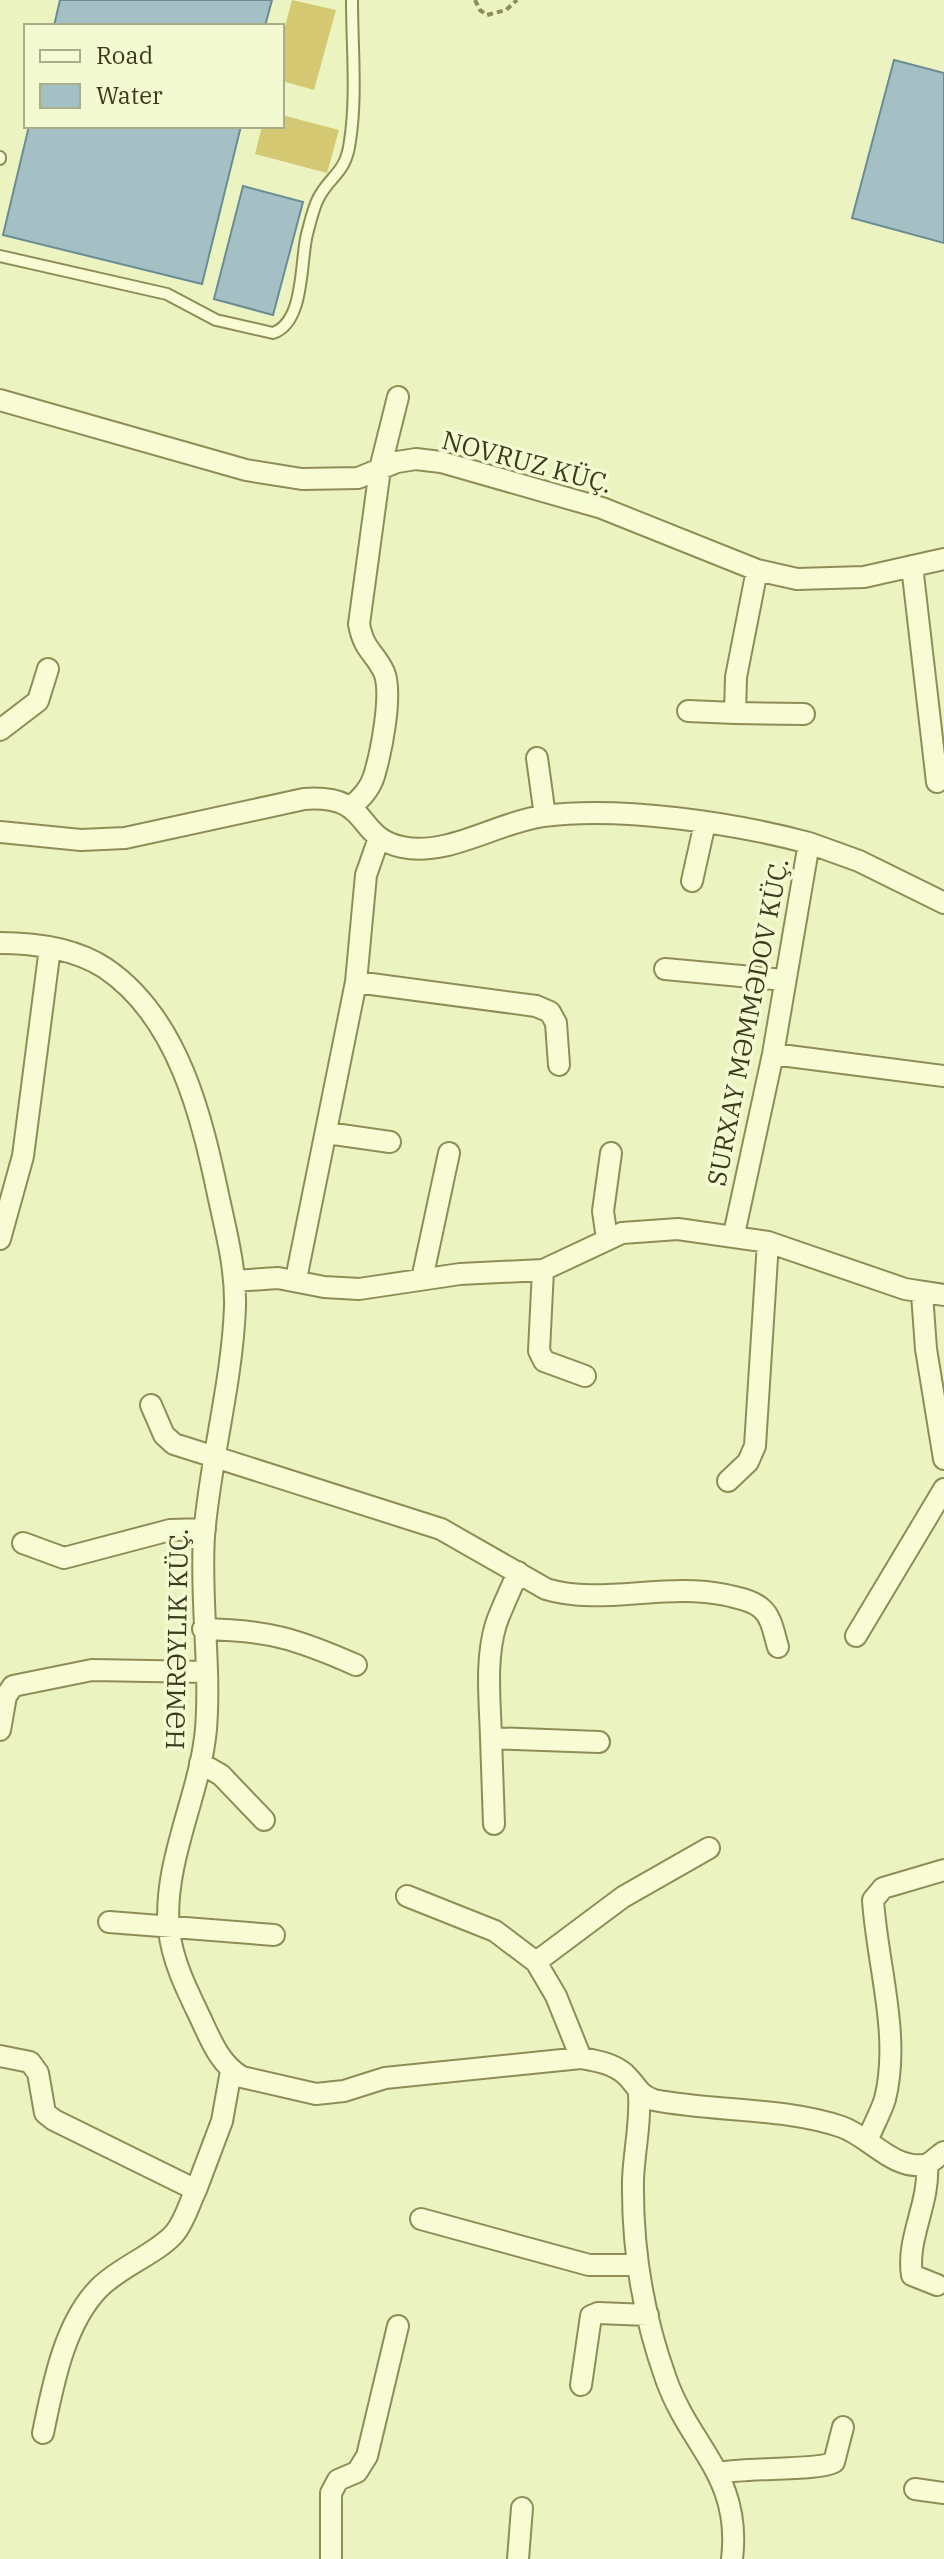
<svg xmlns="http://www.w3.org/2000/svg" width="944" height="2559" font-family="'IBM Plex Serif',serif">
<rect width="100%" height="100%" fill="#ebf3c1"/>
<path fill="#a4c0c5" stroke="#6a8c94" stroke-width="2" d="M60,0H272L265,26H54Z
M894,60L944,73V243L852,218Z
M29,126H241L202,284L3,235Z
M243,186L303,202L273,315L214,299Z"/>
<path fill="#d5c873" d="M292,0L336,10L314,90L282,81V38Z
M282,115L339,130L327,173L255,154L262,126H282Z"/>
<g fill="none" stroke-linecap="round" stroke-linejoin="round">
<defs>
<path id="lane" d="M0,159V157
M0,256L167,294L216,320L273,333C305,322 300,262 307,234C310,223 313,209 318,199C330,175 346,174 350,141C357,96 352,46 352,0"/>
<path id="street" d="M0,400L246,470L302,479L358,478L397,462L416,459L441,462L602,508L757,570L797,579L864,577L944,559
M912,566L937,782
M757,570L736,677L735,713L804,714
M688,711L735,713
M0,730L38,701L48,669
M537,758L545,816
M352,806C362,797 370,789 374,776C381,753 393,694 384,672C374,651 364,651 359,624L380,469L398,397
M0,832L81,840L125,838L304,799C373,794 353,837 402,847C448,857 498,822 543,816C621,806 734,823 809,843L773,1054L734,1234
M809,843L859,861L944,903
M692,881L705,823
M0,943C35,943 76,949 105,968C179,1018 202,1118 219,1199C227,1235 236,1271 235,1307C232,1384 210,1460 204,1536C200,1601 211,1665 206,1729C200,1796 162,1863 169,1931C173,1962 186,1988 199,2015C210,2038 219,2064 242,2077L316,2094L344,2091L385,2078L581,2058C597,2061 612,2063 625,2074C637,2085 637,2094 654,2100C715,2112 783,2107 842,2127C870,2137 892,2169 924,2165C931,2164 937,2156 944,2152
M665,969L784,980
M356,982L536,1006L550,1012L556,1023L559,1065
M773,1054L944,1076
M327,1133L390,1142
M0,1239L23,1156L50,948
M607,1239L603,1211L611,1153
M543,1270L539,1351L544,1361L585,1376
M296,1279L356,982L366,875L379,838
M422,1279L449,1153
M234,1281L278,1278L324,1287L359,1289L460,1274L543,1270L622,1233L678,1229L768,1242L905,1289L944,1295
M922,1294L926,1349L944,1459
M151,1405L164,1435L174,1444L441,1529L546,1589C601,1606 665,1582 726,1595C737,1598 752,1600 761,1608C772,1617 774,1634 778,1647
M728,1481L748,1462L755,1446L768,1242
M23,1543L64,1558L170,1530L205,1529
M518,1572C511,1589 502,1607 496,1624C485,1660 490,1701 491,1738L599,1742
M203,1629C268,1630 297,1639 356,1665
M856,1636L944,1489
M0,1730L6,1696L13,1686L92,1670L206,1672
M491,1738L494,1824
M200,1763L221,1775L264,1820
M407,1896L495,1931L536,1962
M109,1922L274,1935
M0,2056L30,2062L38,2073L45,2113L54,2120L196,2190L222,2121L231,2071
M581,2058L556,1996L536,1962L623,1897L709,1848
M639,2095C641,2123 634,2151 633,2180C632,2247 643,2315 666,2379C690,2447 742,2476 732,2559
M868,2139C873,2126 881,2112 885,2099C901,2035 877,1964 873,1900L883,1888L944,1870
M927,2165C930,2203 906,2239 912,2275L937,2285
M421,2219L589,2265H638
M581,2385L591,2316L598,2313L648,2315
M43,2433C53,2385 64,2323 100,2287C123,2265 156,2254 174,2234C184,2223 189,2204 196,2190
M719,2473C746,2467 820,2471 834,2462L843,2427
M915,2489L944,2493
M331,2559V2493L338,2480L357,2472L367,2456L398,2326
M518,2559L522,2508"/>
</defs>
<use href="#lane" stroke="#8f8d56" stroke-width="14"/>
<use href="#street" stroke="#8f8d56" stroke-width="24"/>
<path stroke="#8f8d56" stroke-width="4" stroke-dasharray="6 4" stroke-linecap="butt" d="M475,0L480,10L487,15L506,10L517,0"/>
<use href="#lane" stroke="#f7fcd5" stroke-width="10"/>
<use href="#street" stroke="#f7fcd5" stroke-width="20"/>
</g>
<g text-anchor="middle" stroke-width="7" stroke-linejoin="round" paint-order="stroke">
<g font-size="26" fill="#3d3a1c" stroke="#f3f9d1">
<text transform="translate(527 462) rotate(15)" y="9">NOVRUZ KÜÇ.</text>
<text transform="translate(748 1022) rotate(-79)" y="9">SURXAY MƏMMƏDOV KÜÇ.</text>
<text transform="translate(177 1639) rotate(-89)" y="9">HƏMRƏYLIK KÜÇ.</text>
</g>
</g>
<rect x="24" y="24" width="260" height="104" fill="#f3f9d1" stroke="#aaad89" stroke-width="2"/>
<rect x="40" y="50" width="40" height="12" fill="#f7fcd5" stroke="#aaad89" stroke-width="2"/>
<text x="96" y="64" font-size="24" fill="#3d3a1c">Road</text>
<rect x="40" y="84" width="40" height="24" fill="#a4c0c5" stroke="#aaad89" stroke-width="2"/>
<text x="96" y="104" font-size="24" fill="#3d3a1c">Water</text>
</svg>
